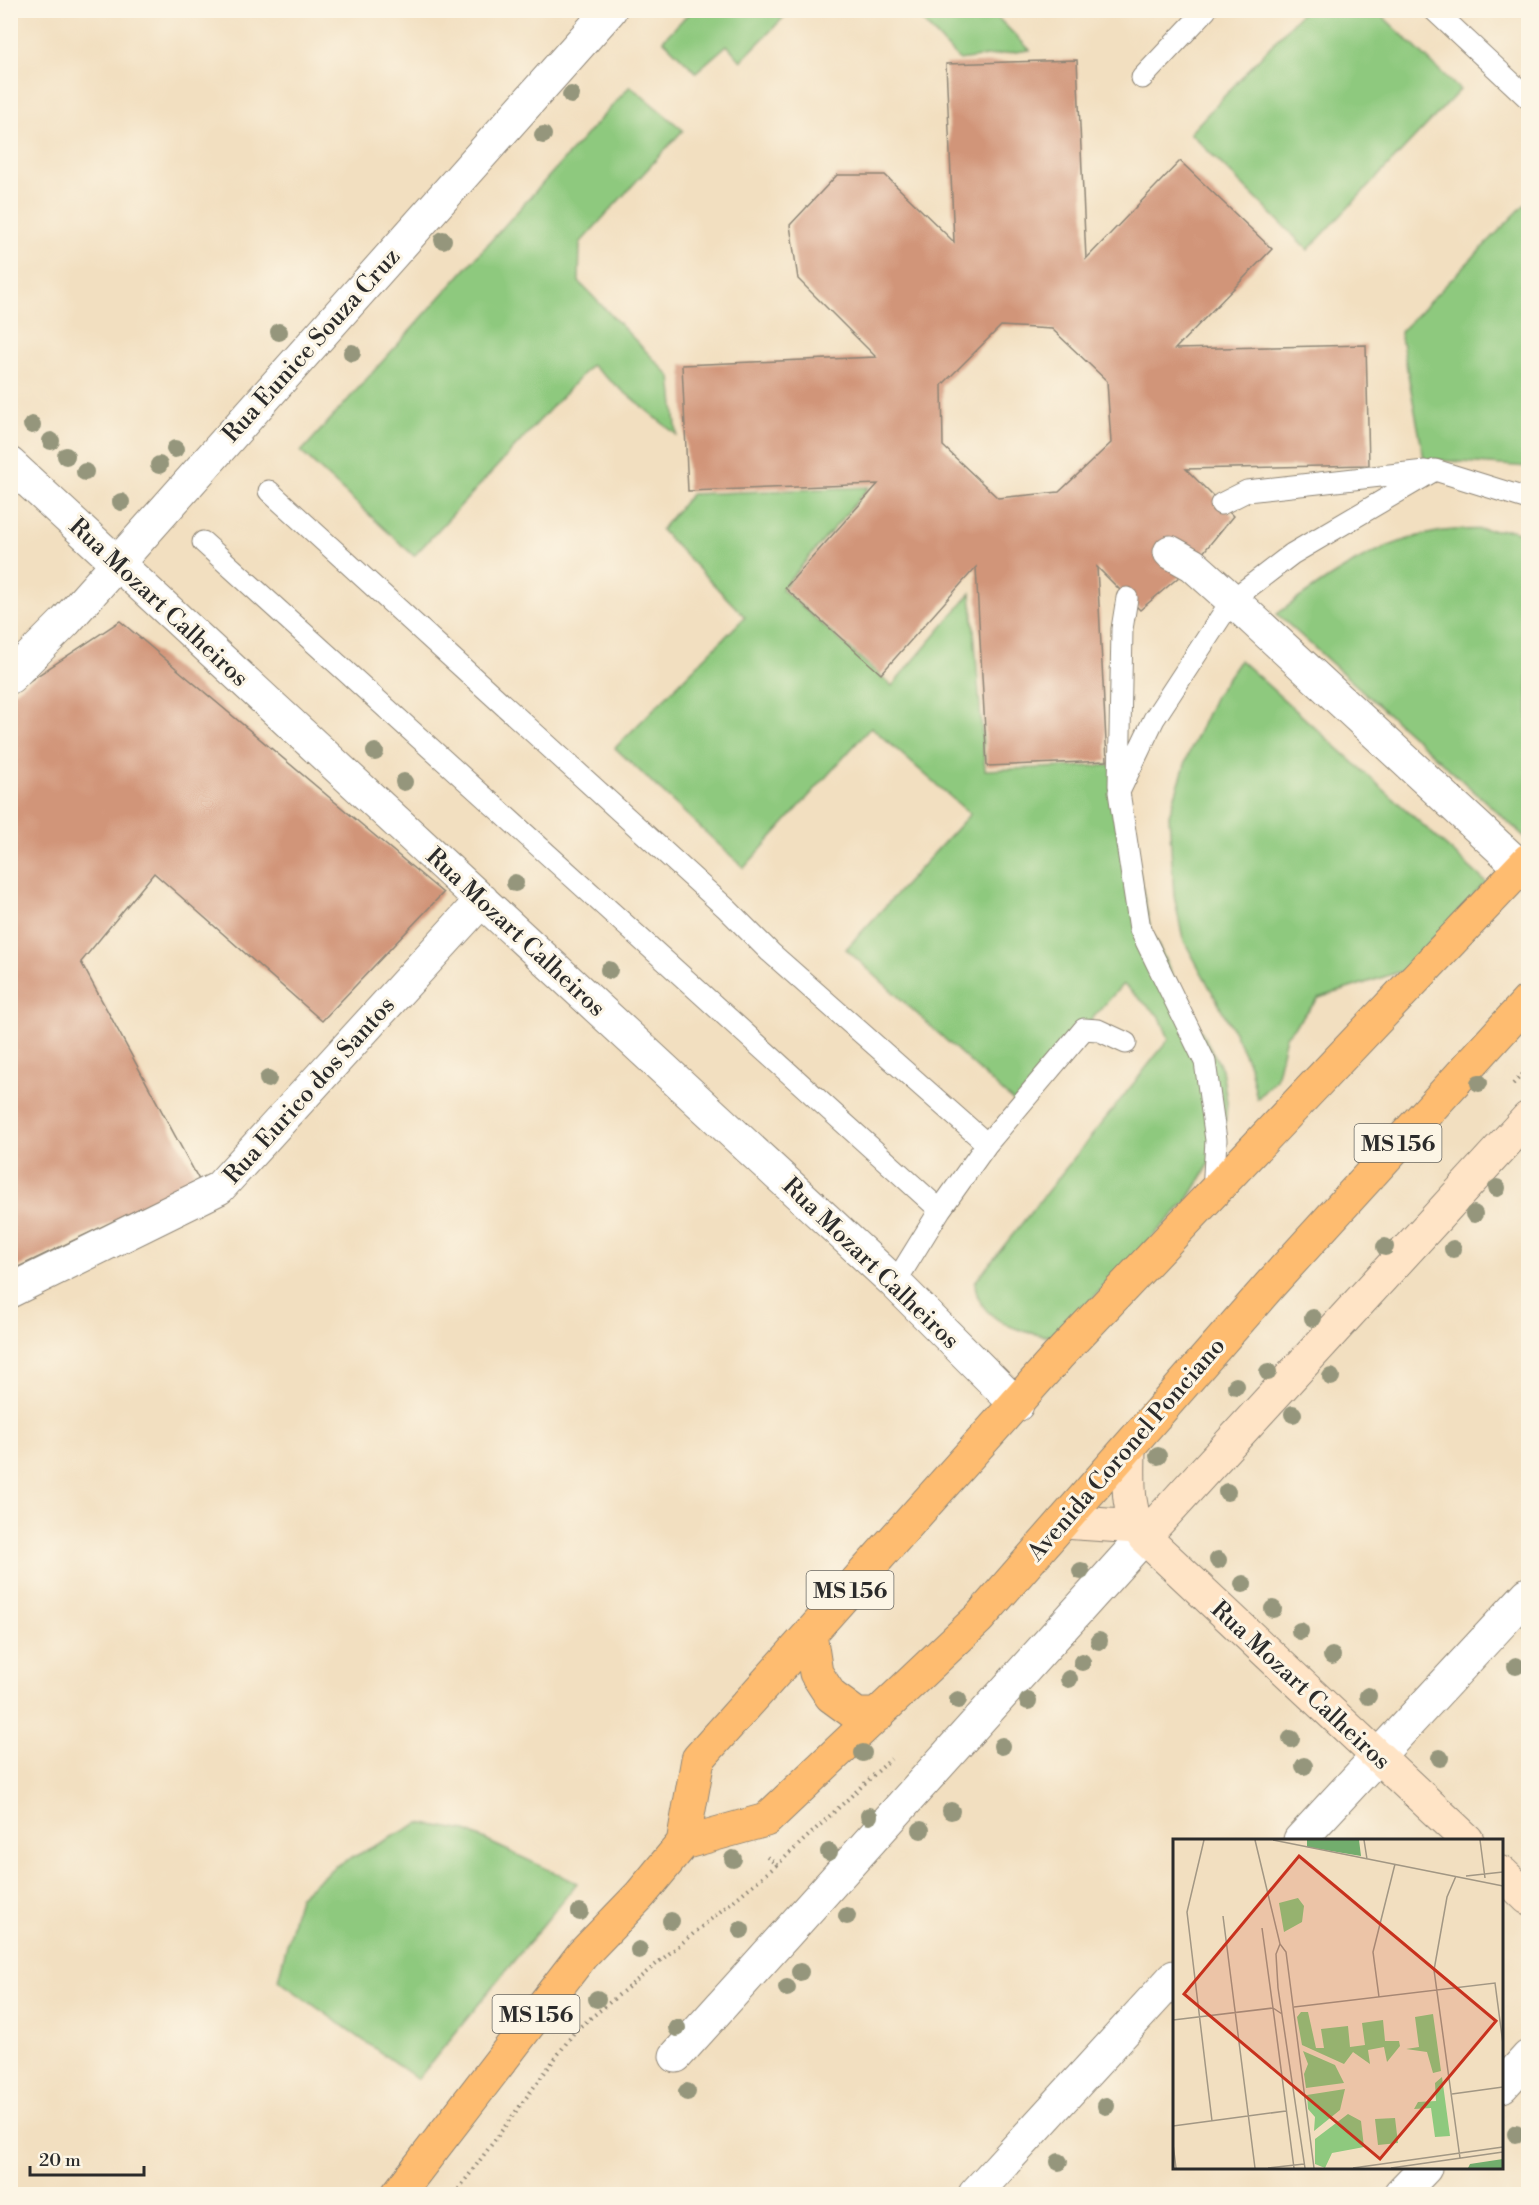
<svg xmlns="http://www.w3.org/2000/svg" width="1539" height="2205" font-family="'Libre Bodoni',serif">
<rect width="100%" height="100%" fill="#fcf5e5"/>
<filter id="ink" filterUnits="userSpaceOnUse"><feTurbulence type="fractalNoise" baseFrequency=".0167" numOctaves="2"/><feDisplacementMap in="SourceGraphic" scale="12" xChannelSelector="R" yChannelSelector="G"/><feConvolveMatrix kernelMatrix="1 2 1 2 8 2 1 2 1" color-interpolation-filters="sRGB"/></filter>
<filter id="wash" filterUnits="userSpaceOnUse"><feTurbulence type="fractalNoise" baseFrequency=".008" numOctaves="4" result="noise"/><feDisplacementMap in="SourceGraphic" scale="24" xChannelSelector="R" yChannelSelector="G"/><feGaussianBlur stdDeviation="1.35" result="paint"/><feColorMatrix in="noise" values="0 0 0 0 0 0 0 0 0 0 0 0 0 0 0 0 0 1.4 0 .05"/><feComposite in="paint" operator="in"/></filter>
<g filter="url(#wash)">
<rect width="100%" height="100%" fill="#f2dfc0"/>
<path fill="#8ec97e" stroke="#5c7a54" stroke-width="1.5" d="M1304,10L1377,11L1460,90L1308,250L1190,133Z
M691,11V10L790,11L741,61L727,45L696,72L663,40Z
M913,11H991L1030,50L959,60Z
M630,86L683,130L580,243L579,282L671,377L677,435L591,365L414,556L301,452Z
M1528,201V467L1424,459L1400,332Z
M869,487L782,589L892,686L971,593L985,770L1117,765L1151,931L1189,1009L1222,1069L1227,1102L1224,1140L1187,1201L1055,1337C1024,1334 976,1321 975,1282L1169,1039L1160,1017L1123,984L1016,1104L846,949L970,814L871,727L744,868L615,748L745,617L661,530L691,494Z
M1512,530L1528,535V835L1526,838L1277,614C1329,576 1378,541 1443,531C1465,528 1490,530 1512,530Z
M1240,660L1486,882L1405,970L1319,998L1286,1036L1276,1079L1257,1099L1250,1067L1234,1032L1183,939L1174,896L1169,815L1188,755L1215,696Z
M419,1823L466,1831L577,1883L418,2079L278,1980L299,1897L334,1867Z"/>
<g id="blocks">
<path fill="#d19579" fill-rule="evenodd" d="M1077,60L1086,259L1180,161L1272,249L1175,349L1366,345L1369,465L1186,469L1233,516L1193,565L1140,610L1097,567L1107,761L987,766L976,567L881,674L785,588L878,484L688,491L682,365L876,357L798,279L790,225L837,175H885L954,242L946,64ZM1001,326L1052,329L1107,381L1111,443L1059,492L998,498L943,446L942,385Z
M120,621L443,893L322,1021L154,873L81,962L199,1180L10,1271V694Z"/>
</g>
</g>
<g filter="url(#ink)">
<use href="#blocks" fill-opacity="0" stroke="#8e8576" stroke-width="1.5"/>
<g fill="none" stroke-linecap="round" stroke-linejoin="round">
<defs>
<path id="lane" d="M1434,10L1528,98
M1142,78L1206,10
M269,491L727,909L770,952L987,1144
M1221,504L1247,491L1425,471
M203,542L940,1210
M1119,786L1122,629L1127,598
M1213,1192L1216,1140L1205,1062L1140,929L1119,792L1154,719L1232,600L1292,554L1435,470L1528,499
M895,1283L940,1210L987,1144L1084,1029L1098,1030L1126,1043"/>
<path id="street" d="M10,464L895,1283L1017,1405
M1170,552L1193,565L1232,600L1528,874
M10,677L65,622L610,10
M10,1291L219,1188L482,900
M1300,1840L1528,1594
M676,2056L1144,1537
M1502,2086L1528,2057
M975,2194L1174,1977
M1400,2194L1425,2168"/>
<path id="secondary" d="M1129,1447C1129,1476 1125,1512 1144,1537L1467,1840
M1063,1522L1137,1527
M1144,1537L1528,1118
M1502,1873L1528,1898"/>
<path id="primary" d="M810,1634L816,1673L831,1696L857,1715H878
M683,1843L766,1820L979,1618L1269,1286L1528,1001
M398,2194L582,1955L640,1895L683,1843L698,1759L1058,1356L1528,860"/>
</defs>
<use href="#lane" stroke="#8e8576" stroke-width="23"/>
<use href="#street" stroke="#8e8576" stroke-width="35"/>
<use href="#secondary" stroke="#8e8576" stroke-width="35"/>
<use href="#primary" stroke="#8e8576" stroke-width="35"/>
<path stroke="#8e8576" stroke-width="4" stroke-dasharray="1.5 4.5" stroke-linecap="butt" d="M1513,1084L1528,1069
M767,1857L777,1865L891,1759
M455,2194L576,2030L777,1865"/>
<use href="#lane" stroke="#fff" stroke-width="21"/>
<use href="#street" stroke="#fff" stroke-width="33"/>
<use href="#secondary" stroke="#ffe4c6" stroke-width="33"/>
<use href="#primary" stroke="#febc70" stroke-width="33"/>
</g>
<g fill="#95967c">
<circle cx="571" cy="95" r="9"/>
<circle cx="543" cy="135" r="9"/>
<circle cx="443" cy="240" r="9"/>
<circle cx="279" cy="332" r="9"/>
<circle cx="352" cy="353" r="9"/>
<circle cx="32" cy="425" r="9"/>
<circle cx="51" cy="441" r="9"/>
<circle cx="175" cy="449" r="9"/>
<circle cx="66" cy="456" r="9"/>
<circle cx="159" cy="465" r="9"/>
<circle cx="85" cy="472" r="9"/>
<circle cx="121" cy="502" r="9"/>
<circle cx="375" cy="752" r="9"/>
<circle cx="404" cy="782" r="9"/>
<circle cx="515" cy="883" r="9"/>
<circle cx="609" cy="970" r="9"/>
<circle cx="268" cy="1079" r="9"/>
<circle cx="1479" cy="1083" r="9"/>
<circle cx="1497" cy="1188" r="9"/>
<circle cx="1474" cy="1214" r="9"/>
<circle cx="1385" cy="1247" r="9"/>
<circle cx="1453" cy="1249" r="9"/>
<circle cx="1313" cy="1318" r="9"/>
<circle cx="1268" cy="1372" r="9"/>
<circle cx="1331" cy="1377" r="9"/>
<circle cx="1236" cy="1386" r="9"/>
<circle cx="1293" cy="1414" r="9"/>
<circle cx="1158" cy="1456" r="9"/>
<circle cx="1227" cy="1492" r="9"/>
<circle cx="1218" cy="1560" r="9"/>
<circle cx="1081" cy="1571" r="9"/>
<circle cx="1243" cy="1584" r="9"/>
<circle cx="1273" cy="1609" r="9"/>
<circle cx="1300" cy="1631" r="9"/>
<circle cx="1099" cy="1641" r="9"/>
<circle cx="1332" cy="1656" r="9"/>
<circle cx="1082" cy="1662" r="9"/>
<circle cx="1516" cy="1666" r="9"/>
<circle cx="1069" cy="1679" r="9"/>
<circle cx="1368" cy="1696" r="9"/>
<circle cx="958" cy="1700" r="9"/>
<circle cx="1028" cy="1701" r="9"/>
<circle cx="1291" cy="1739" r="9"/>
<circle cx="1002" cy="1746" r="9"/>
<circle cx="863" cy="1753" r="9"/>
<circle cx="1440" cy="1758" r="9"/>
<circle cx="1304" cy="1766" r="9"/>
<circle cx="951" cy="1811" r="9"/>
<circle cx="869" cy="1816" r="9"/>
<circle cx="921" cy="1830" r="9"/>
<circle cx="829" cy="1852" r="9"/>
<circle cx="733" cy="1859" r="9"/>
<circle cx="580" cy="1912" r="9"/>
<circle cx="847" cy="1916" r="9"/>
<circle cx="671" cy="1921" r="9"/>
<circle cx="741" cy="1930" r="9"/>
<circle cx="639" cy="1950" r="9"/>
<circle cx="800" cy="1972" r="9"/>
<circle cx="787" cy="1988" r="9"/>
<circle cx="597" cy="1999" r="9"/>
<circle cx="677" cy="2028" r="9"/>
<circle cx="687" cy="2092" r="9"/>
<circle cx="1106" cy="2106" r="9"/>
<circle cx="1516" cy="2134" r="9"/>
<circle cx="1059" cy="2162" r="9"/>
</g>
</g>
<g text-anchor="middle" stroke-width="6" stroke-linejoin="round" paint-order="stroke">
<g fill="#fcf5e5" stroke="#6a6863" stroke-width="1.5">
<rect x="1354.5" y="1124" width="87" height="38" rx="4.5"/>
<rect x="806.5" y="1571" width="87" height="38" rx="4.5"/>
<rect x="492.5" y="1995" width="87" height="38" rx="4.5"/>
</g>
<g font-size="22" font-weight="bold" fill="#2b2b2b">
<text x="1398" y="1151">MS 156</text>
<text x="850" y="1598">MS 156</text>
<text x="536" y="2022">MS 156</text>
</g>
<g font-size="24" fill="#2b2b2b" stroke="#fcf5e5">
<text transform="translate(311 345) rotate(-48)" y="8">Rua Eunice Souza Cruz</text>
<text transform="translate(159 602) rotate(43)" y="8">Rua Mozart Calheiros</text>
<text transform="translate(516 932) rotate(43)" y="8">Rua Mozart Calheiros</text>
<text transform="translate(309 1090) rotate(-48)" y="8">Rua Eurico dos Santos</text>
<text transform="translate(871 1263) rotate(44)" y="8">Rua Mozart Calheiros</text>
<text transform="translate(1126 1449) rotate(-49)" y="8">Avenida Coronel Ponciano</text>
<text transform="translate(1301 1685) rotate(43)" y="8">Rua Mozart Calheiros</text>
</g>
</g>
<g transform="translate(1173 1839)">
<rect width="330" height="330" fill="#f2dfc0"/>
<path d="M125,59L131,67L129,83L111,93L106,64ZM128,173H135L143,209H151L148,190L175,187L177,208L192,206L189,184L210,181L212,202H226L227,207L214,223L211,208L195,211L197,225L180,213L171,225L129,206L124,178ZM260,175L268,232L260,234L254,213L233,210L246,208L242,178ZM130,212L162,226L171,244L133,249L131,235L135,225ZM269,238L277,297L262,298L258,269L241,270L245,263L263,262L262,244ZM172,250L167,271L141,292L142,278L135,270L134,256ZM175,275L188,282L191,308L159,314L152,329L142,325V300ZM222,279L225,304L205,306L202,280Z" fill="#8ec97e"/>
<path d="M134,1H186L188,17L134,8ZM330,320V329H295L297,325Z" fill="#72ad6d"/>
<path fill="none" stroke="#a29784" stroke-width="1.5" d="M31,1L14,73L39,282M82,1L107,105L113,113L141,329M100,1L330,47M191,1L194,20M307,1L312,39M283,37L274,58L261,131L287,319M293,37L330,33M50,77L82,329M107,105L103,115L105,149L132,329M206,158L200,113L222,25M121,168L322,144L330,205M109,175L100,169L121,329M0,181L100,169L89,89M279,255L330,248M0,287L113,272M0,305L3,329M95,329L131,325M180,329L330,308M218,329L330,313"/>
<path fill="#c8321e" fill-opacity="0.15" stroke="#c8321e" stroke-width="3" d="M126,17L323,182L207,320L11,155Z"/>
<rect width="330" height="330" fill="none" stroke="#2b2b2b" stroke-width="3"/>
</g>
<rect width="1539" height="2205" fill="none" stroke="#fcf5e5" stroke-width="36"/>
<path d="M30 2166v9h114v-9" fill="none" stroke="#2b2b2b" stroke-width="3"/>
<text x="39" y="2166" font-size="18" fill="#2b2b2b" stroke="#fcf5e5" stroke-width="4.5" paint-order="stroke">20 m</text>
</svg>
